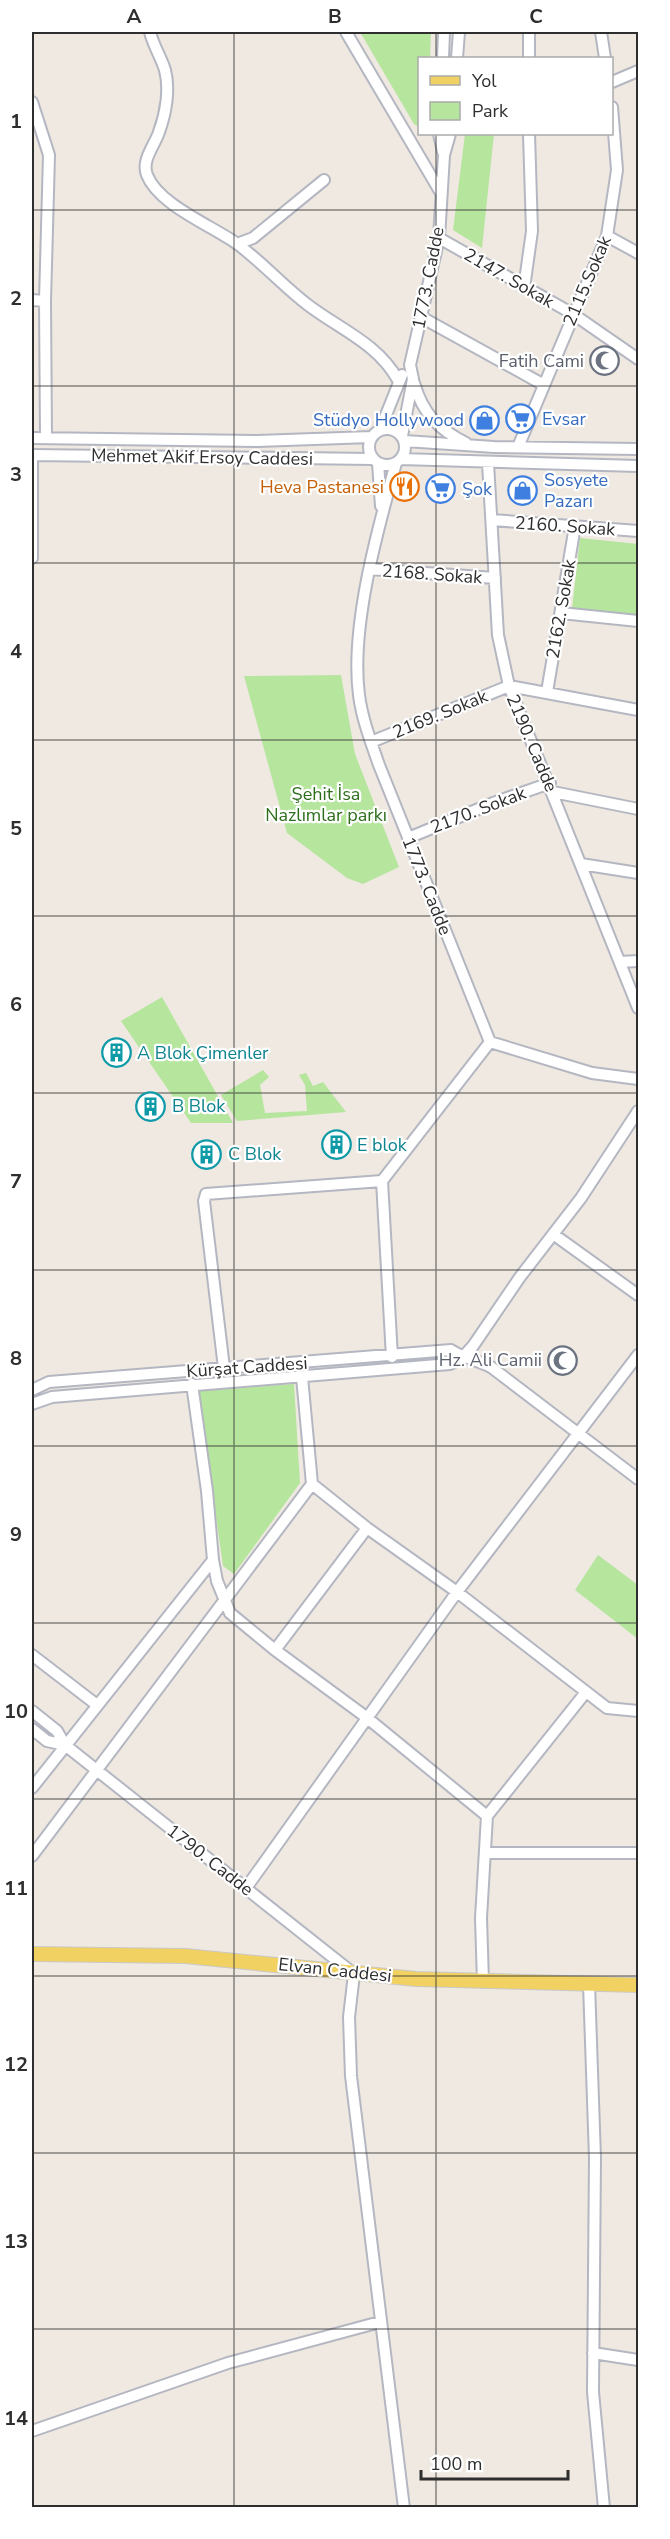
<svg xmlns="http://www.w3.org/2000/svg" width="670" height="2539" font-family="'Nunito Sans',sans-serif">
<rect width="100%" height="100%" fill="#efe9e1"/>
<path fill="#b6e59e" d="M360,32H431L430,58H420L419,127L414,124Z
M465,134H494L482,248L453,230Z
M580,538L638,544V615L572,609Z
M341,675L355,754L399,867L363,884L347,878L287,833L244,676Z
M162,997L233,1123H191L121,1021Z
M263,1070L269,1077L260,1085L265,1113L307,1111L305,1085L299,1075L306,1073L313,1086L323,1082L346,1112L237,1121L221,1095Z
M294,1384L300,1483L234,1574L223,1566L198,1391Z
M598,1555L638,1585V1639L575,1590Z"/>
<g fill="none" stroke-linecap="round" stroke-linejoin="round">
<defs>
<path id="minor" d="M150,32C153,45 161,57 165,70C170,89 166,113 159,132C155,145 141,160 147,175C158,204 210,225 236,243C261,261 283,286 308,305C341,330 377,343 398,380
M346,32L441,193
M601,32L605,58
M443,58L444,32
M457,58L459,32
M529,58V32
M612,82L638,71
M32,102L49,155L45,301L46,438
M439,134L443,152
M607,236L638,253
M439,238L573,314L638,359
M237,244L253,238L324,180
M524,288L532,231L529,134
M32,300L45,301
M421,317L544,385
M414,383C423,414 438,429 466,443
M369 447a18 18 0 1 1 36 0a18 18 0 1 1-36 0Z
M380,430L402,375
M402,436L413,379L410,365L439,238L444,155L450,134
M32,438L257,441L371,437
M405,441L494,447L638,449
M518,447L607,236L617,170L612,107
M401,459L638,466
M378,463L381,506
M396,463C378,528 350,627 359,695C362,719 371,742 379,765L490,1042
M488,463L498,635L509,686L638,1008
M492,520L638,531
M32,558V455L373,459
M370,569L495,578
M561,613L638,621
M547,692L575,526
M371,742L509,686L638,710
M553,792L638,809
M408,838L493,803L550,783
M581,864L638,873
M620,962L638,961
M553,1234L638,1295
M392,1357L382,1181L490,1042L592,1073L638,1079
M224,1368L204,1201L206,1194L382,1181
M302,1377L312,1484L367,1528L457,1592L607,1708L638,1711
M192,1384L207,1491L213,1560L217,1581L230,1613L275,1650L366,1717L487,1816L481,1918L483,1982
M32,1390L49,1382L451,1350C464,1359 478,1360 491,1367L638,1479
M32,1404L52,1397L450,1364L462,1358L473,1346L520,1277L581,1198L638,1111
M275,1650L367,1528
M32,1655L97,1705
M32,1711L57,1731L65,1745L354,1974L349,2017L351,2076L404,2508
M32,1729L47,1741L65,1745
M32,1788L213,1560
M487,1816L586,1692
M485,1853H638
M32,1856L312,1484
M246,1888L457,1592L638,1355
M589,1984L595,2158L593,2392L604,2508
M593,2353L638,2360
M32,2431L228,2363L380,2322"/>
<path id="major" d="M32,1954L185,1956L416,1979L638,1985"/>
</defs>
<use href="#minor" stroke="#b4b7c1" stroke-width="14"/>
<use href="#major" stroke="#c9c9c9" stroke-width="16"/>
<use href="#minor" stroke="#fff" stroke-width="10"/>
<use href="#major" stroke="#f2d163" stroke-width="14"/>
</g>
<path fill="none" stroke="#2e2e2e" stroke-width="1.5" stroke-opacity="0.55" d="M234,32V2508M436,32V58M436,134V2508M32,210H638M32,386H638M32,563H638M32,740H638M32,916H638M32,1093H638M32,1270H638M32,1446H638M32,1623H638M32,1799H638M32,1976H638M32,2153H638M32,2329H638"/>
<defs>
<symbol id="mosque-ring" viewBox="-11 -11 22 22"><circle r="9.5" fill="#fff" stroke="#6b7280" stroke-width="1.5"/><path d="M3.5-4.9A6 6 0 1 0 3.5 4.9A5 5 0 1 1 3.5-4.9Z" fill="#6b7280"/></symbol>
<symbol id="supermarket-ring" viewBox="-11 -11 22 22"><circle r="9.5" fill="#fff" stroke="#3f7fe0" stroke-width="1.5"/><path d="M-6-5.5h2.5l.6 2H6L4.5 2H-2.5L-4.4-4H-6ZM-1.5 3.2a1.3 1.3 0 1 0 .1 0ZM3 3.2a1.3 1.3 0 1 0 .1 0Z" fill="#3f7fe0"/></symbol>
<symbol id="shop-ring" viewBox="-11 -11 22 22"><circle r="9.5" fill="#fff" stroke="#3f7fe0" stroke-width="1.5"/><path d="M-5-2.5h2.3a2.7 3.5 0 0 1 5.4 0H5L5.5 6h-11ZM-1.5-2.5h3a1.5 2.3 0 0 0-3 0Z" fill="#3f7fe0"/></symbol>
<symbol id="restaurant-ring" viewBox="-11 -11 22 22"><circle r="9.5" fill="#fff" stroke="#e8710a" stroke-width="1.5"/><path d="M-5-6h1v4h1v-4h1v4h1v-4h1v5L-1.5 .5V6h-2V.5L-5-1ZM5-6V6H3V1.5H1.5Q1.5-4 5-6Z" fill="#e8710a"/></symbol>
<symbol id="building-ring" viewBox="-11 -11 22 22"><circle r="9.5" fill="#fff" stroke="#0f9aa8" stroke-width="1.5"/><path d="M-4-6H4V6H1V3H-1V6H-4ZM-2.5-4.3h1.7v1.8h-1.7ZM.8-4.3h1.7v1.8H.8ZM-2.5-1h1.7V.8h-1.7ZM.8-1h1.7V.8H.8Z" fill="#0f9aa8"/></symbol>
</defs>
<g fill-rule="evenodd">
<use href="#mosque-ring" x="588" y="344" width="33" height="33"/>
<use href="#supermarket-ring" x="504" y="402" width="33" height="33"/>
<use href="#shop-ring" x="468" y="404" width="33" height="33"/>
<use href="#restaurant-ring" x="388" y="470" width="33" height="33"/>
<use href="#supermarket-ring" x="424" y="472" width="33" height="33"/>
<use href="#shop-ring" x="506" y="474" width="33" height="33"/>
<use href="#building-ring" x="100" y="1036" width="33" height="33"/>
<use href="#building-ring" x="134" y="1090" width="33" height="33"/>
<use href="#building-ring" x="320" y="1128" width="33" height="33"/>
<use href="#building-ring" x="190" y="1138" width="33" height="33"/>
<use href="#mosque-ring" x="546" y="1344" width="33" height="33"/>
</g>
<g text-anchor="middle" stroke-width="4.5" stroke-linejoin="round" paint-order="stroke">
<g font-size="18" fill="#2e2e2e" stroke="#fff">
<text transform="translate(428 278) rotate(-79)" y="6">1773. Cadde</text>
<text transform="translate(509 278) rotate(30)" y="6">2147. Sokak</text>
<text transform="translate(587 281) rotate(-67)" y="6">2115.Sokak</text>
<text transform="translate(202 457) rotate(1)" y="6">Mehmet Akif Ersoy Caddesi</text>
<text transform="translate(565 526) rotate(4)" y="6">2160. Sokak</text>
<text transform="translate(432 574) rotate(4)" y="6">2168. Sokak</text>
<text transform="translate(561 609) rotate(-80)" y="6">2162. Sokak</text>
<text transform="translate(440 714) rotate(-22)" y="6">2169. Sokak</text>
<text transform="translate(532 743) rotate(67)" y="6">2190. Cadde</text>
<text transform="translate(478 810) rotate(-21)" y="6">2170. Sokak</text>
<text transform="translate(427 886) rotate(68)" y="6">1773. Cadde</text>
<text transform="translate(247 1367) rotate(-4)" y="6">Kürşat Caddesi</text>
<text transform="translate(210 1860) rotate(38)" y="6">1790. Cadde</text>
<text transform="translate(335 1970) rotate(6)" y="6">Elvan Caddesi</text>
</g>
<g font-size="18" fill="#5b616d" stroke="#fff" text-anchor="end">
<text x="584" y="367">Fatih Cami</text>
<text x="542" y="1366">Hz. Ali Camii</text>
</g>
<g font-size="18" fill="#366cbe" stroke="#fff" text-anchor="start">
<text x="542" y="425">Evsar</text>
<text x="464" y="426" text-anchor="end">Stüdyo Hollywood</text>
<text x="544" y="486">Sosyete<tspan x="544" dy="21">Pazarı</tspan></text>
<text x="462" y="495">Şok</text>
</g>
<g font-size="18" fill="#c56008" stroke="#fff" text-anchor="end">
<text x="384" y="493">Heva Pastanesi</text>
</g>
<g font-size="18" fill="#2c6e1b" stroke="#fff">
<text x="326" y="800">Şehit İsa<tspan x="326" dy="21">Nazlımlar parkı</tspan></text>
</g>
<g font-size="18" fill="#0d838f" stroke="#fff" text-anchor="start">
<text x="137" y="1059">A Blok Çimenler</text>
<text x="172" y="1112">B Blok</text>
<text x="357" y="1151">E blok</text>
<text x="228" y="1160">C Blok</text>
</g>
</g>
<rect width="670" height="2539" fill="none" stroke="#ffffff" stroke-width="66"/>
<rect x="418" y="57" width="195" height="78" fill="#ffffff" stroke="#ababab" stroke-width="1.5"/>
<rect x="430" y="76" width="30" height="9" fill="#f2d163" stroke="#ababab" stroke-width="1.5"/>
<text x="472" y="87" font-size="18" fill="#2e2e2e">Yol</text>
<rect x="430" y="102" width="30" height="18" fill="#b6e59e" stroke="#ababab" stroke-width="1.5"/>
<text x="472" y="117" font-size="18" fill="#2e2e2e">Park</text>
<path d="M421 2470v9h147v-9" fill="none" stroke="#2e2e2e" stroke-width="3"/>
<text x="430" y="2470" font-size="18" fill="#2e2e2e" stroke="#ffffff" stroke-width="4.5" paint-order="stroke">100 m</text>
<rect x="33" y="33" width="604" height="2473" fill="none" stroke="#2e2e2e" stroke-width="2"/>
<g font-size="20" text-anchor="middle" font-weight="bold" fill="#2e2e2e">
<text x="134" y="23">A</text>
<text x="335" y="23">B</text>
<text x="536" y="23">C</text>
<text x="16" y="128">1</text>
<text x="16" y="305">2</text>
<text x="16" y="481">3</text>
<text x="16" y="658">4</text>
<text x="16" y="835">5</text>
<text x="16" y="1011">6</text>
<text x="16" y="1188">7</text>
<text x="16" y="1365">8</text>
<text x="16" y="1541">9</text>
<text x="16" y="1718">10</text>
<text x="16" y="1895">11</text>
<text x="16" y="2071">12</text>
<text x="16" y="2248">13</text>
<text x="16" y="2425">14</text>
</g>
</svg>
